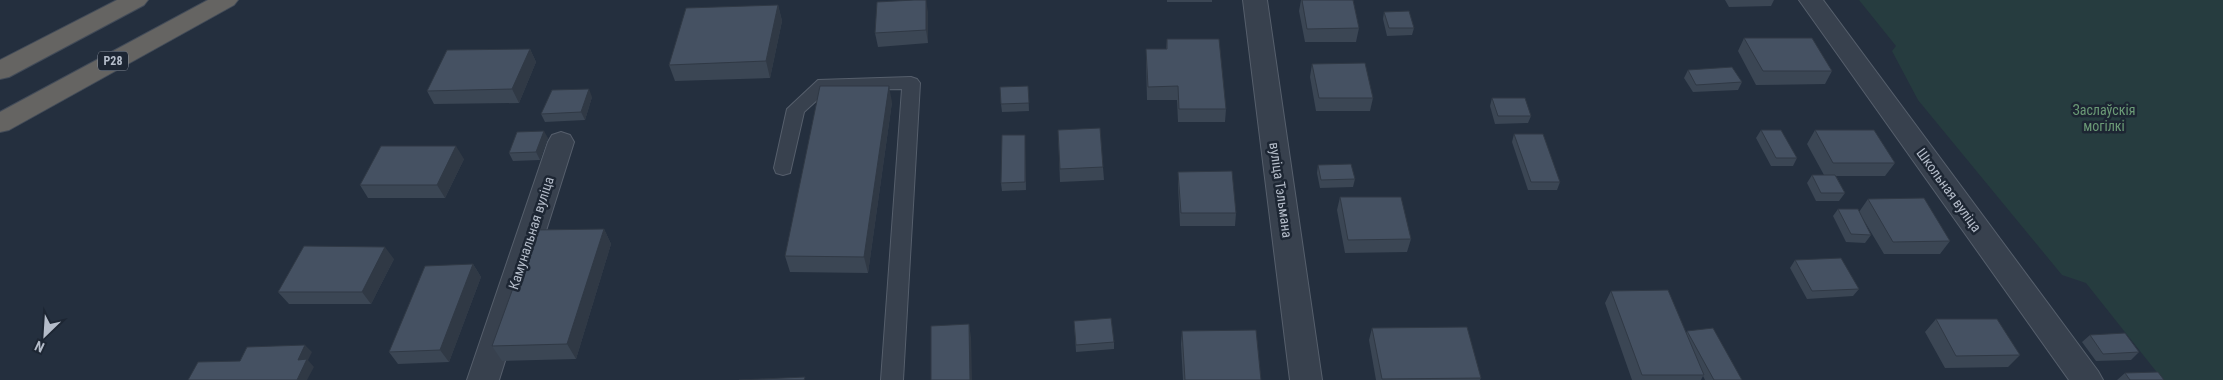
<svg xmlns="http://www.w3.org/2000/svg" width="2223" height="380" font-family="'Roboto Condensed',sans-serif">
<rect width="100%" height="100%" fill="#242f3e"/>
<path fill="#263c3f" d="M1859,0H2223V380H2163L2086,283L2062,275L1918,100L1892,51L1896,46Z"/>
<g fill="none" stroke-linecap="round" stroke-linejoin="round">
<defs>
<path id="service" d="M911,77L917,79L920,83L903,380H881L902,89L828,90L804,112L790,173L783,175L776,173L774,168L787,109L818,80Z"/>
<path id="minor" d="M1243,0H1267L1322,380H1290Z
M1799,0H1823L2098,371L2103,380H2069Z
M561,132L570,135L574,142L499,380H467L548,142L552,135Z"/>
<path id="trunk" d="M117,0H148L144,5L9,77L0,79V60Z
M208,0H238L234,5L9,130L0,132V112Z"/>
</defs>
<use href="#service" stroke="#565f6c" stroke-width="2"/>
<use href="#minor" stroke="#565f6c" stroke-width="2"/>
<use href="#trunk" stroke="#434c59" stroke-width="2"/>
<use href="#service" fill="#38414e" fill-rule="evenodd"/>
<use href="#minor" fill="#38414e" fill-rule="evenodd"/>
<use href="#trunk" fill="#656462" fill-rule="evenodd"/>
</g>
<path fill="#3b4654" d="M1167,0H1212V2H1167Z
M1301,0H1353L1359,28L1356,42H1305L1299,11Z
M1725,0H1774L1771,6L1729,7Z
M778,5L782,21L770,78L675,81L669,65Z
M928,12V43L878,47L875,33Z
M1384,12L1414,28L1412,35L1387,36L1383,19Z
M1744,38L1832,71L1825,84L1756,85L1738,51Z
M1167,39L1226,109L1225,122H1178L1177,100H1147L1146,62V49H1166Z
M530,49L536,62L519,103L434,104L427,91Z
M1312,64L1373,98L1370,111H1316L1310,77Z
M1688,70L1742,82L1738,90L1693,92L1684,78Z
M1028,86L1029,111L1002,112L1001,104Z
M592,97L585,120L545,122L541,114Z
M1492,98L1531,116L1528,123L1495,124L1490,106Z
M892,102L868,273L790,272L785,256Z
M1058,130L1103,167L1104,180L1060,182Z
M1761,130L1797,158L1793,166H1771L1756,138Z
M1815,130L1895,163L1885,176H1836L1845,193L1839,201H1816L1807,183L1812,175H1824L1807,144Z
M1514,134L1560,182L1557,190H1528L1512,142Z
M548,138L540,160L513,161L509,153Z
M1025,142L1026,190L1002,191L1001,183Z
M464,159L445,198H368L360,185Z
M1318,165L1355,179L1353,187L1320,188L1317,173Z
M1178,172L1236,213L1235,226H1180L1178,185Z
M1340,197L1411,239L1407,252L1345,253L1337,210Z
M1868,199L1950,241L1940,254H1884L1859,212Z
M1838,209L1871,235L1865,243L1846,242L1833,216Z
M604,229L611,244L576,359L502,361L492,346Z
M394,259L371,304H289L278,292Z
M1795,260L1859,289L1853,296L1807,299L1790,268Z
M473,264L481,277L449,362L398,364L389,352Z
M1611,291L1686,333L1687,331L1742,380H1705L1703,376L1701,380H1632L1605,303Z
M1936,319L2020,355L2008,367L1945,368L1925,332Z
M1074,321L1114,342V349L1076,352Z
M1372,328L1481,378L1480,380H1376L1369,340Z
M1182,331L1261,380H1183L1181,344Z
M2090,335L2139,352L2131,360L2096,361L2082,342Z
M2125,373L2164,380H2117Z"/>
<path fill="#303945" d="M926,0L928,12V43L926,30Z
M778,5L782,21L770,78L766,61Z
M530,49L536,62L519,103L512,89Z
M889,86L892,102L868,273L864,257Z
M589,89L592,97L585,120L581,112Z
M544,131L548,138L540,160L536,152Z
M456,146L464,159L445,198L437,185Z
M604,229L611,244L576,359L567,344Z
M385,247L394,259L371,304L362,292Z
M473,264L481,277L449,362L440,350Z
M969,324L971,337L972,380H970Z
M305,345L312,352L308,360L314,367L307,380H297L298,360Z"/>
<path fill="#455162" stroke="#303945" d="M914,0H926V30L875,33L877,2Z
M1302,0H1353L1359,28L1307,29Z
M778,5L766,61L669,65L686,8Z
M1409,11L1414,28H1389L1384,12Z
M1744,38H1812L1832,71H1763Z
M1167,39H1219L1226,109H1179L1178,86L1148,87L1146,49H1167Z
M530,49L512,89L427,91L447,50Z
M1365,63L1373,98H1319L1312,64Z
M1732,67L1742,82L1696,85L1688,70Z
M820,86H889L864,257L785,256Z
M1028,86L1029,103L1001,104L1000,87Z
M589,89L581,112L541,114L552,90Z
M1492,98H1525L1531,116H1498Z
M1100,128L1103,167L1060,169L1058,130Z
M1761,130H1781L1797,158H1776Z
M1815,130H1874L1895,163H1833Z
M544,131L536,152L509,153L517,132Z
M1514,134H1543L1560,182H1531Z
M1002,135H1025V182L1001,183Z
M381,146H456L437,185H360Z
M1351,164L1355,179L1321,180L1318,165Z
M1232,171L1236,213H1181L1178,172Z
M1812,175H1835L1845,193H1821Z
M1340,197H1401L1411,239L1348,240Z
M1924,198L1950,241L1893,242L1868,199Z
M1838,209H1858L1871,235L1851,234Z
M604,229L567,344L492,346L534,230Z
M304,246L385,247L362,292H278Z
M1841,258L1859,289L1812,291L1795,260Z
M473,264L440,350L389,352L425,266Z
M1668,290L1704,375H1642L1611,291Z
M1111,318L1114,342L1076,345L1074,321Z
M1936,319H1997L2020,355L1956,356Z
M969,324L970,380H931V326Z
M1467,327L1481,378L1382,379L1372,328Z
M1713,328L1742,380H1714L1687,331Z
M1256,330L1261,380H1185L1182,331Z
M2125,333L2139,352L2103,354L2090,335Z
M305,345L298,360L307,359L297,380H188L198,362L240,361L247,347Z
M2158,372L2164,380H2130L2125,373Z
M805,377L804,380H739Z"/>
<g text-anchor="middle" stroke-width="5" stroke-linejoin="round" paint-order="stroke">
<rect fill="#1d2633" stroke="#878f9c" stroke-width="1" x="98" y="51.5" width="30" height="19" rx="4"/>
<g font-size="12" font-weight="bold" fill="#b4bcc9">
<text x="113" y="65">Р28</text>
</g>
<g font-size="14" fill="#6b9a76" stroke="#1d2633">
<text x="2104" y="115">Заслаўскія<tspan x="2104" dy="16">могілкі</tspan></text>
</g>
<g font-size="14" fill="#b4bcc9" stroke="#1d2633">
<text transform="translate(1281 190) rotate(82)" y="5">вуліца Тэльмана</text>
<text transform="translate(1949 190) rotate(54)" y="5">Школьная вуліца</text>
<text transform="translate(531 233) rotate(-72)" y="5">Камунальная вуліца</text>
</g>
</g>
<g transform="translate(45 335) rotate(205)" stroke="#1d2633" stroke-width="4" paint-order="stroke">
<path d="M0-4L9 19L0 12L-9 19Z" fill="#b4bcc9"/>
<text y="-8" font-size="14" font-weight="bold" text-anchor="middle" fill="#b4bcc9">N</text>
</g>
</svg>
